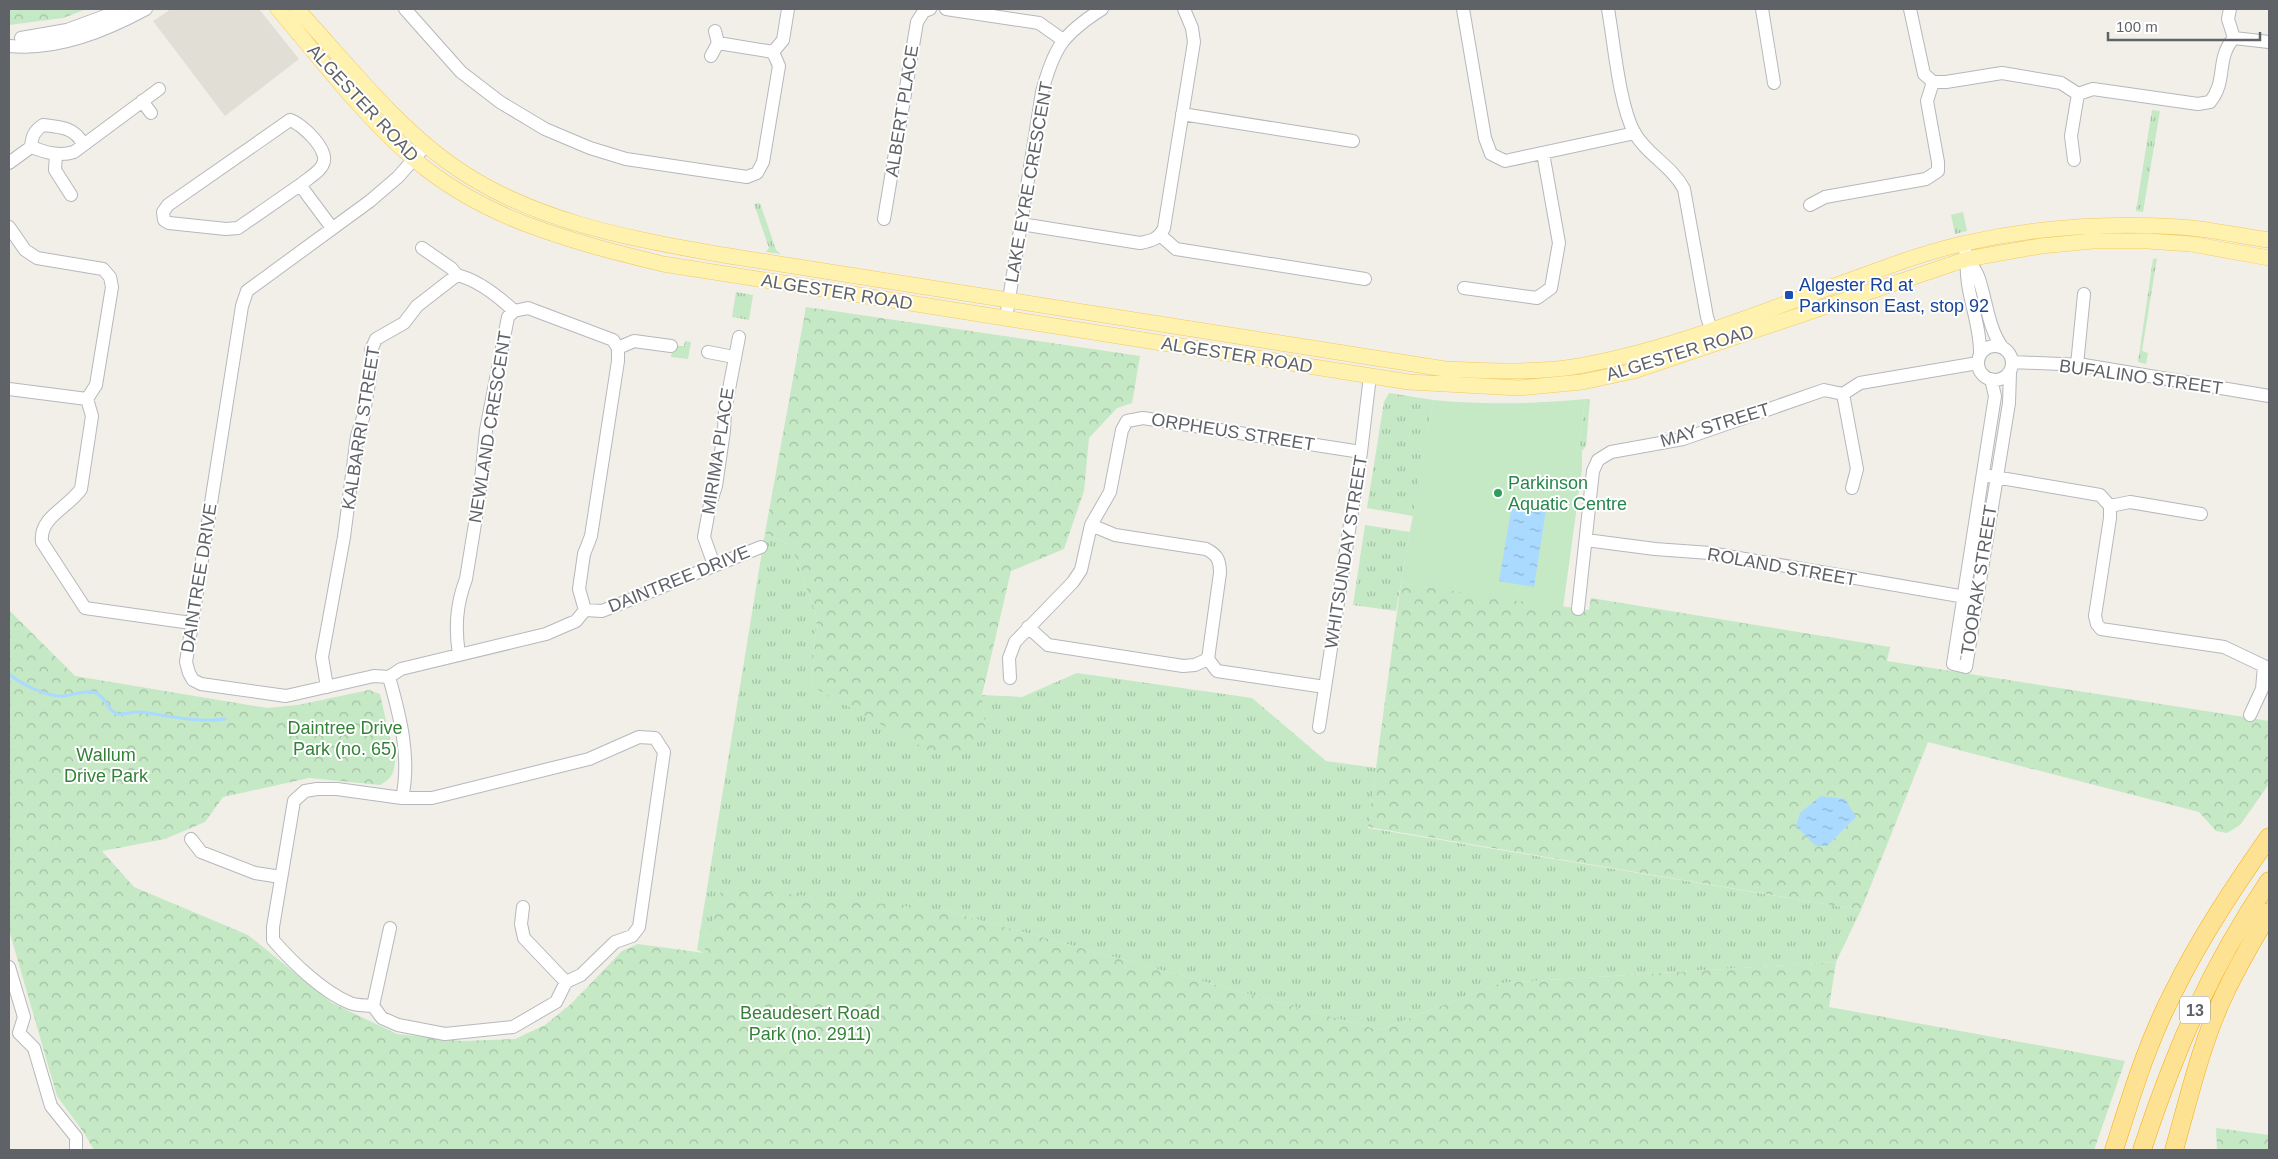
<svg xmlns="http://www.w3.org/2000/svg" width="2278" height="1159" font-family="Helvetica,sans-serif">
<defs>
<pattern id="grass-tufts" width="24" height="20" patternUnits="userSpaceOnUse" patternTransform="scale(1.25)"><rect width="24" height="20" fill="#c5e8c5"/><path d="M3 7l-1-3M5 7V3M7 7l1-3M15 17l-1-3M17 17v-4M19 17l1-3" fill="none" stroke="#a3c0a4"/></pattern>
<pattern id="forest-crowns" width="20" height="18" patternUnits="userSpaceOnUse" patternTransform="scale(1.25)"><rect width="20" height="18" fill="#c5e8c5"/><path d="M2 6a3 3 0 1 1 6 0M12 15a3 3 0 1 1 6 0" fill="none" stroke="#a3c0a4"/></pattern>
<pattern id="water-ripples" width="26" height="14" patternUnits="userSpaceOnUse" patternTransform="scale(1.25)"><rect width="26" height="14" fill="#aadaff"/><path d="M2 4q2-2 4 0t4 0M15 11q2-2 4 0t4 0" fill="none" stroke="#8eb4d2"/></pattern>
</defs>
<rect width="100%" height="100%" fill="#f1efe8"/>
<path fill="#e1ded6" d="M171,9H259L299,59L225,116L153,21Z"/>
<path fill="url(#grass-tufts)" d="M2152,110L2160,111L2143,212L2136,211Z
M760,203L776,250L781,254L766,252L769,248L754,204Z
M1963,212L1967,231L1955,234L1951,215Z
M2157,258L2142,351L2148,353L2146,364L2138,362L2153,259Z
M736,292L753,295L749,320L732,317Z
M685,341L691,342L688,359L671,357L673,346H684Z
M1389,393L1433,400L1413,516L1367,508L1384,402Z
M1585,399H1590L1586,446L1582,451L1579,449Z
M1365,525L1410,532L1396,611L1353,605Z
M765,533L791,545L817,617L811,686L985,727L982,695L1022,697L1077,673L1252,698L1326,761L1376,768L1368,828L1861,910L1836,962L1501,983L1379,1030L943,910L704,953L697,950Z"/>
<path fill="url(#forest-crowns)" d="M9,9H87L63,18L9,25Z
M806,307L1140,356L1132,403L1117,408L1089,438L1084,491L1064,549L1011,571L982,695L985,727L974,749L935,754L811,686L817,617L791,545L765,533Z
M1401,583L1589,610L1591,598L1890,647L1887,661L2269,721V784L2240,825L2227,833L2216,831L2199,812L1928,742L1861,910L1368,827Z
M9,610L75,676L267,708L298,705L369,690L380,694L395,761C394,774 391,779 380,785L309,778L223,797L205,822L165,839L102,851L134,887L248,935L332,1003L397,1034L462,1041L515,1039L545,1025L571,1004L622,951L638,944L704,953L722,887L943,910L1379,1030L1501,983L1836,962L1829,1007L2125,1061L2094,1150H94L84,1133L57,1096L9,930Z
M2216,1128L2269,1135V1150H2217Z"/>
<path fill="#c5e8c5" d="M1585,399L1579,449L1582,451V469L1563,608L1401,583L1433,400C1484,405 1534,404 1585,399Z"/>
<path fill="url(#water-ripples)" d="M1512,505L1546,510L1534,587L1499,581Z
M1821,796L1845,799L1856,817L1827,846H1816L1796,826L1800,813Z"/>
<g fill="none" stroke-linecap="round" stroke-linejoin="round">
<path stroke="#aadaff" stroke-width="3" d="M9,674C21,684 45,696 61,696C73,696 84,689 96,693C106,697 107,711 118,714C125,715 134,711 141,712C170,716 196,723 225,719"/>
<defs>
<path id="minor" d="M405,9L461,72L500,102L545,129L590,148L626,159L747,177L757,173L763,162L779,66L773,52L783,40L788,9
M946,9L1039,23L1063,40
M1463,9L1485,138L1491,154L1505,161L1635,133
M1608,9C1614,42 1619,104 1634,132C1646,154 1672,166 1684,189L1707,317L1714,337
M1762,9L1774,83
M1910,9L1924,74L1933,82H1946L2002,73L2061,83L2078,94L2093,89L2198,104L2210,102C2228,80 2215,59 2234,38
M2230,9L2228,19L2234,38
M21,38L67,30L124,9
M2234,38L2269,42
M718,43L773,52
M9,46C57,51 105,31 146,9
M711,56L718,43L715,31
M142,101L151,113
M1182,114L1353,141
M426,145L398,177L370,201L247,291L242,306L186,662L189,673L193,680L201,684L286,696L374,676L389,677L401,669L546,634L576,621L585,610L602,611L761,547
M31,147C32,136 34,131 43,125C60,127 74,127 83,144
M56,154L55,170L71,195
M2074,160L2071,136L2078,94
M9,163L31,147C45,152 59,157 74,152L159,89
M300,185C307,179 320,172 323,164C330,150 302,124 290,120L168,205L163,212L164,220L169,223L226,229L238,228L300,185L332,228
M1810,205L1825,197L1926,179L1938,171V162L1927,101L1933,82
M884,219L917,22L924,11L930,9
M1021,224L1140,243C1151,241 1159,239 1164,228L1194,42L1192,28L1184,9
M9,227L25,250L37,258L103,269L110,277L112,287L96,385L87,399L92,416L81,489C68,508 39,517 42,542L85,608L191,623
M1160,235L1176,249L1365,279
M422,248L451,268L457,275
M1965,251C1968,261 1976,269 1979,279C1987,303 1988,327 2002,347
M1967,259C1964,292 1981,322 1980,354
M1464,288L1537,298L1551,288L1559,243L1543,153
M1006,318L1042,92C1054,47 1063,34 1102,9
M1978 363a17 17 0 1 1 34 0a17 17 0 1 1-34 0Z
M618,348L634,341L671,346
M708,352L734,357
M2012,362L2084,365L2269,396
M2077,365L2084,294
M1991,379L1995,396L1953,664L1966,667L2009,403L2010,372
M9,389L87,399
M1843,394L1857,469L1852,488
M1989,476L2100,495L2110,506V518L2095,616L2097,624L2101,629L2224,647L2264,666L2262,689L2250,715
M2110,506L2130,502L2201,514
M1091,525L1115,535L1206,549C1218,555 1220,561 1220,573L1208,659
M1586,540L1655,549L1710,553L1971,598
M714,565L704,537L710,504L716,486L724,431L725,410L739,337
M1578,609L1593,471L1598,460L1611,452L1683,439L1824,390L1843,394L1860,383L1978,363
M1028,627L1048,645L1183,666L1195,665L1208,659
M459,655C455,628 456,605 466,579L479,499L486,430L508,317L514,311L528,308L613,340L618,348V361L591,536L584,554L579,589L585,610
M1208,659L1217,671L1325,687
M389,677C400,716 411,758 402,798
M1010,678L1009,658L1015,642L1073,582L1081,570L1091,525L1110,492L1122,430L1127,421L1143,418L1361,452
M327,687L322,657L344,537L357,436L363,418L372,365L371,350L376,339L404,323L417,306L457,275C478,280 498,296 514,311
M1319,727L1361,452L1370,376
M639,737L655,738L664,752L639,927L632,936L615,942L581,975L566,982L556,1002L513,1027L445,1034L398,1025L382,1018L373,1006C366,1005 357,1006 350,1003C323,992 292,962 273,940V927L294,801L305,791L317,789H337L402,798H432L589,759Z
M191,839L201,852L255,873L281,877
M523,907L521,924L524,938L566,982
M9,967L24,1017L19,1033L34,1048L51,1106L76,1137V1150
M373,1006L390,928"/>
<path id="major" d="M278,9C320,58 365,118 415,160C487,221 574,242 663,264L1409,382L1519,388L1582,382L1634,371L1967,259L2041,246L2093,241H2148L2191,244L2269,258
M297,9C345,61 391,121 449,163C529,221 627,238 723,255L1445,369C1488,371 1530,373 1573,367C1670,351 1763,311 1856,278C1892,265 1929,251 1966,243C2037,227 2108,222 2181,227C2210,229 2240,236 2269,240"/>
<path id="highway" d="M2114,1150C2131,1097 2147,1043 2173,993C2200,938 2234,887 2269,837
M2142,1150C2175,1050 2210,968 2269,881
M2174,1150C2189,1098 2201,1043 2225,993C2238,965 2254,939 2269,912"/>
</defs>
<use href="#minor" stroke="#b5b8bc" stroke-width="14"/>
<use href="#major" stroke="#f2c960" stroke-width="16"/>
<use href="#highway" stroke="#f9ab00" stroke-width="19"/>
<use href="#minor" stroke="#fff" stroke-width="12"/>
<use href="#major" stroke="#fff2af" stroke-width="15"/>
<use href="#highway" stroke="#fde293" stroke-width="18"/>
</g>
<rect fill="#1a4fb4" stroke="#fff" stroke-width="2" x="1784" y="290" width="10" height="10" rx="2.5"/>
<circle fill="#2e9e5b" stroke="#fff" stroke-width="2" cx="1498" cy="493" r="5"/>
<g text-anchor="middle" stroke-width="4" stroke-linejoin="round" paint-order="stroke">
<rect fill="#fff" stroke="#8f9295" stroke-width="1" x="2180" y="996.5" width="30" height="27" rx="4"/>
<g font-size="16" font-weight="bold" fill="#5f6368">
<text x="2195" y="1016">13</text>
</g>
<g font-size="18" fill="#5f6368" stroke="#fff">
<text transform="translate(363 103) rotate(47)" y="6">ALGESTER ROAD</text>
<text transform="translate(902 111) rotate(-81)" y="6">ALBERT PLACE</text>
<text transform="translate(1029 182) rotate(-80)" y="6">LAKE EYRE CRESCENT</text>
<text transform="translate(837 292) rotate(9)" y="6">ALGESTER ROAD</text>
<text transform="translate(1680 353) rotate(-17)" y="6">ALGESTER ROAD</text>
<text transform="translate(1237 355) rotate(9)" y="6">ALGESTER ROAD</text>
<text transform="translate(2141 377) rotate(8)" y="6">BUFALINO STREET</text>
<text transform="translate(1715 425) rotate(-17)" y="6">MAY STREET</text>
<text transform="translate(490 427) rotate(-81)" y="6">NEWLAND CRESCENT</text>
<text transform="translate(361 428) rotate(-81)" y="6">KALBARRI STREET</text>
<text transform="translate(1233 432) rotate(9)" y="6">ORPHEUS STREET</text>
<text transform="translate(718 451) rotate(-81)" y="6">MIRIMA PLACE</text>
<text transform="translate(1346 552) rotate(-81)" y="6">WHITSUNDAY STREET</text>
<text transform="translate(1782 567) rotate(10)" y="6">ROLAND STREET</text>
<text transform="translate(199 578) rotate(-81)" y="6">DAINTREE DRIVE</text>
<text transform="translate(679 579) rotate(-22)" y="6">DAINTREE DRIVE</text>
<text transform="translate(1979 580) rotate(-81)" y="6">TOORAK STREET</text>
</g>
<g font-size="18" fill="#164399" stroke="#fff" text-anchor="start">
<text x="1799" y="291">Algester Rd at<tspan x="1799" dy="21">Parkinson East, stop 92</tspan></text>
</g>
<g font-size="18" fill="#27864d" stroke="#fff" text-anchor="start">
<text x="1508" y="489">Parkinson<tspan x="1508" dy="21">Aquatic Centre</tspan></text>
</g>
<g font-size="18" fill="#348238" stroke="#fff">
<text x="345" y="734">Daintree Drive<tspan x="345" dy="21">Park (no. 65)</tspan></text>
<text x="106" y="761">Wallum<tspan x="106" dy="21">Drive Park</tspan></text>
<text x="810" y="1019">Beaudesert Road<tspan x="810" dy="21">Park (no. 2911)</tspan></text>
</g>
</g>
<rect width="2278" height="1159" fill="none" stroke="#5f6368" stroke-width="20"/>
<path d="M2108 32v8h152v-8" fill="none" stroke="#5f6368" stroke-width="2.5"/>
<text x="2116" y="32" font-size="15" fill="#5f6368" stroke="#ffffff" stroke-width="4" paint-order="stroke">100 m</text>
</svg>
